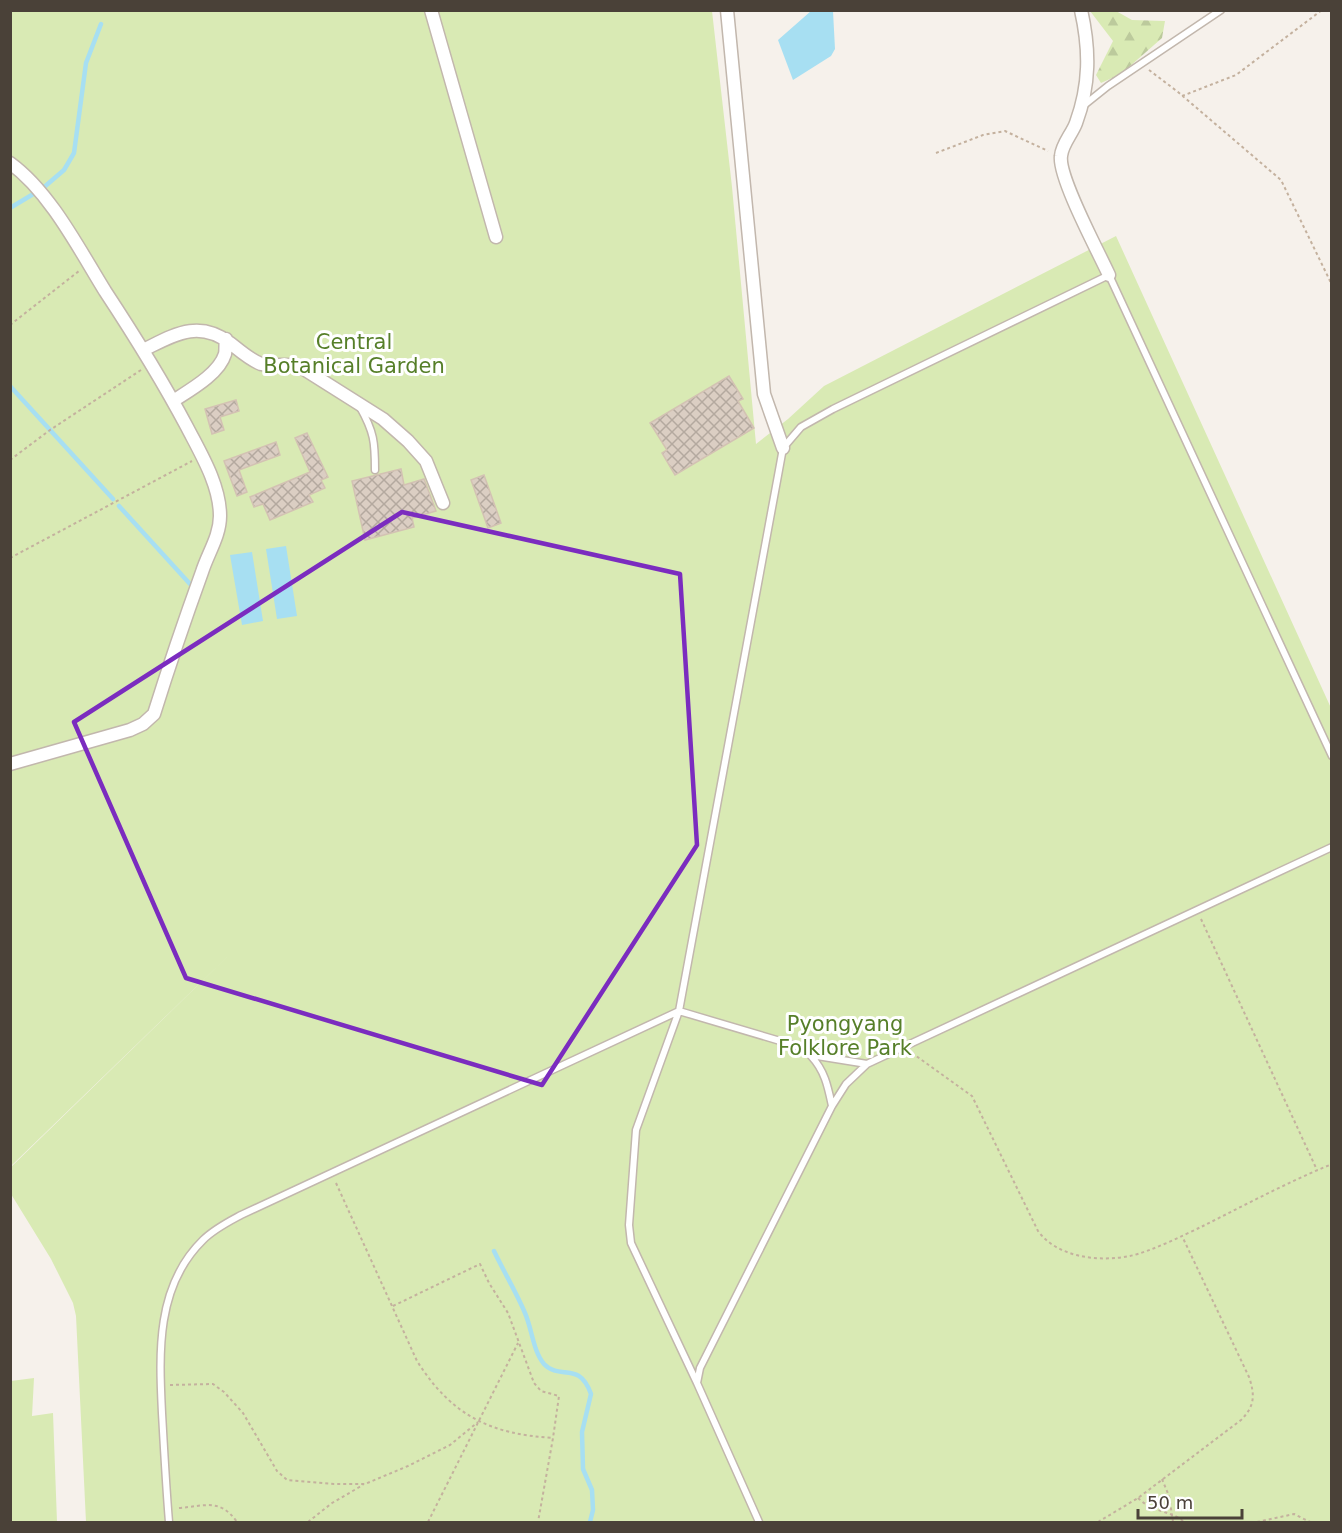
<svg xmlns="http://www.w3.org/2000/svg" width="1342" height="1533" font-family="'DejaVu Sans',sans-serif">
<defs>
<pattern id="forest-firs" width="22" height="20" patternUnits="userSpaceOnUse" patternTransform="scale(1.5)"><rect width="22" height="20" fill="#d9eab4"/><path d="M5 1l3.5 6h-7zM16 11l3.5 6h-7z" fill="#bcca9c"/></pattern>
<pattern id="building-cross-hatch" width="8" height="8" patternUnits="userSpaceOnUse" patternTransform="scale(1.5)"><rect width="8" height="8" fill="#dbcec3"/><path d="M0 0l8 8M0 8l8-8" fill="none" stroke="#b4a99f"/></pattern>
</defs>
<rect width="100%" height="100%" fill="#f6f1eb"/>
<path fill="url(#forest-firs)" d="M1090,11H1116L1132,20L1165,21L1162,38L1121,74L1101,83L1096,75L1113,41Z"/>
<path fill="#d9eab4" d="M11,11H712L732,187L756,444L788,419L824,386L1116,236L1331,708V1522H86L76,1316L73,1303L51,1259L11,1194V1167L228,956L11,1166Z
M34,1378L32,1416L53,1413L57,1522H11V1381Z"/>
<path fill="#a7dff2" d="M811,11H833L835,49L831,56L793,80L778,40Z
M286,546L297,616L277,619L266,549Z
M252,552L263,621L242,625L230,555Z"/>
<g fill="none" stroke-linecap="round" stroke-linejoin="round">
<path stroke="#a7dff2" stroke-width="4.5" d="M43,188L64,170L74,153L86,63L101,24
M10,208L35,193
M10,386L113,499
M119,506L190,584
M494,1251C504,1272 516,1292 525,1313C532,1329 533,1351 544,1364C560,1381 579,1360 591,1394L582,1432L583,1469L592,1490L593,1510L590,1522"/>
</g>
<path fill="url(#building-cross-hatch)" stroke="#d3c2b3" stroke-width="1.5" d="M729,376L743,399L738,401L754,428L675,475L662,453L667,450L650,423Z
M236,400L239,411L220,417L224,430L212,434L205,409Z
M307,433L328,477L321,480L325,488L309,495L313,502L270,520L263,504L254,507L250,497L310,472L295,438Z
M276,442L280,455L239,470L247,492L237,496L224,461Z
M401,469L404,485L424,479L436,511L412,518L414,527L365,540L352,481Z
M484,475L501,523L488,528L471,480Z"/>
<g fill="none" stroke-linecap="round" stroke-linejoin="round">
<defs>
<path id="service" d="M1083,106L1108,86L1221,10
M360,407C374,432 375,442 375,470
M679,1011L636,1130L629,1225L631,1243L697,1383
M811,1056C825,1071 828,1087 832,1106
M867,1064L811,1055L797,1046L679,1011L779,470L783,448L801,427L833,409L1109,275L1332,756
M169,1522C166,1486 164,1449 162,1413C159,1352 156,1286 203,1240C214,1229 228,1222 241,1215L679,1011
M759,1522L697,1383L700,1368L832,1106L846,1084L867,1064L1332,847"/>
<path id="minor" d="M431,10L496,237
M727,10L764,394L783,448
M1081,10C1090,50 1090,85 1076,123C1072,134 1062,144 1061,156C1058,177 1099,253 1109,275
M10,163C50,192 79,249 105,291C134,335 162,380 187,427C201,454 220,485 220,516C220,536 208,553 202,572C185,619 169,666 154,714L143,724L130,730L10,764
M143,350C174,335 198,319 230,343C239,350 250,360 261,364C273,367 286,363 299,366L383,419L408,441L426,461L443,503
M173,401C190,390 219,374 225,354C226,350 225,344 226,339"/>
</defs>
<use href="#service" stroke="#c2b7ad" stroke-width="9"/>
<use href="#minor" stroke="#c2b7ad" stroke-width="15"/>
<path stroke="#c4b19e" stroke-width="2" stroke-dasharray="3 3" stroke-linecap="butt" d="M1149,70L1178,92L1281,180L1332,285
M1182,96L1236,75L1322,10
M936,153L983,135L1005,131L1048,151
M10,325L79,271
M10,460L50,430L141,370
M10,558L192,461
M1201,919L1317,1170
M912,1053L972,1096L1038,1231C1058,1258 1099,1262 1130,1256C1152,1251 1182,1236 1203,1226C1245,1205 1288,1182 1332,1164
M336,1183L417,1361C452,1416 490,1434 553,1438
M393,1306L480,1264L489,1283L508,1313L534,1383L541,1391L559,1396L553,1438L538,1522
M170,1385L213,1384L224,1392L243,1413L277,1471L287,1480L334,1484H365L408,1466L450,1445L478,1422
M1162,1479L1169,1496L1173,1522
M1138,1498C1153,1513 1173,1511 1184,1522
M179,1508C205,1506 220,1498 237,1522
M308,1522L332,1503L363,1485
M428,1522L518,1343
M1098,1522L1138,1498L1241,1420C1255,1406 1255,1395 1249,1377L1182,1236
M1257,1522L1294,1514L1310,1522"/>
<use href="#service" stroke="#fff" stroke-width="6"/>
<use href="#minor" stroke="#fff" stroke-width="12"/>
</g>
<path fill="none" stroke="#7b2cbf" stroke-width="4.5" stroke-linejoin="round" d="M402,512L680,574L697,845L542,1085L186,978L74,722Z"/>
<g text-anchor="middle" stroke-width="6" stroke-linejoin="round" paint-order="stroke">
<g font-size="21" fill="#567f29" stroke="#fff">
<text x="354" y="349">Central<tspan x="354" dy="24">Botanical Garden</tspan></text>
<text x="845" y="1031">Pyongyang<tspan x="845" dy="24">Folklore Park</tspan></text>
</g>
</g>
<rect width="1342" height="1533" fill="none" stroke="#4a4138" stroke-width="24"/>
<path d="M1138 1509v9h104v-9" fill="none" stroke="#4a4138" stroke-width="3"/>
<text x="1147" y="1509" font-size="18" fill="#4a4138" stroke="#ffffff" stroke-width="4.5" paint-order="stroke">50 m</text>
</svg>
